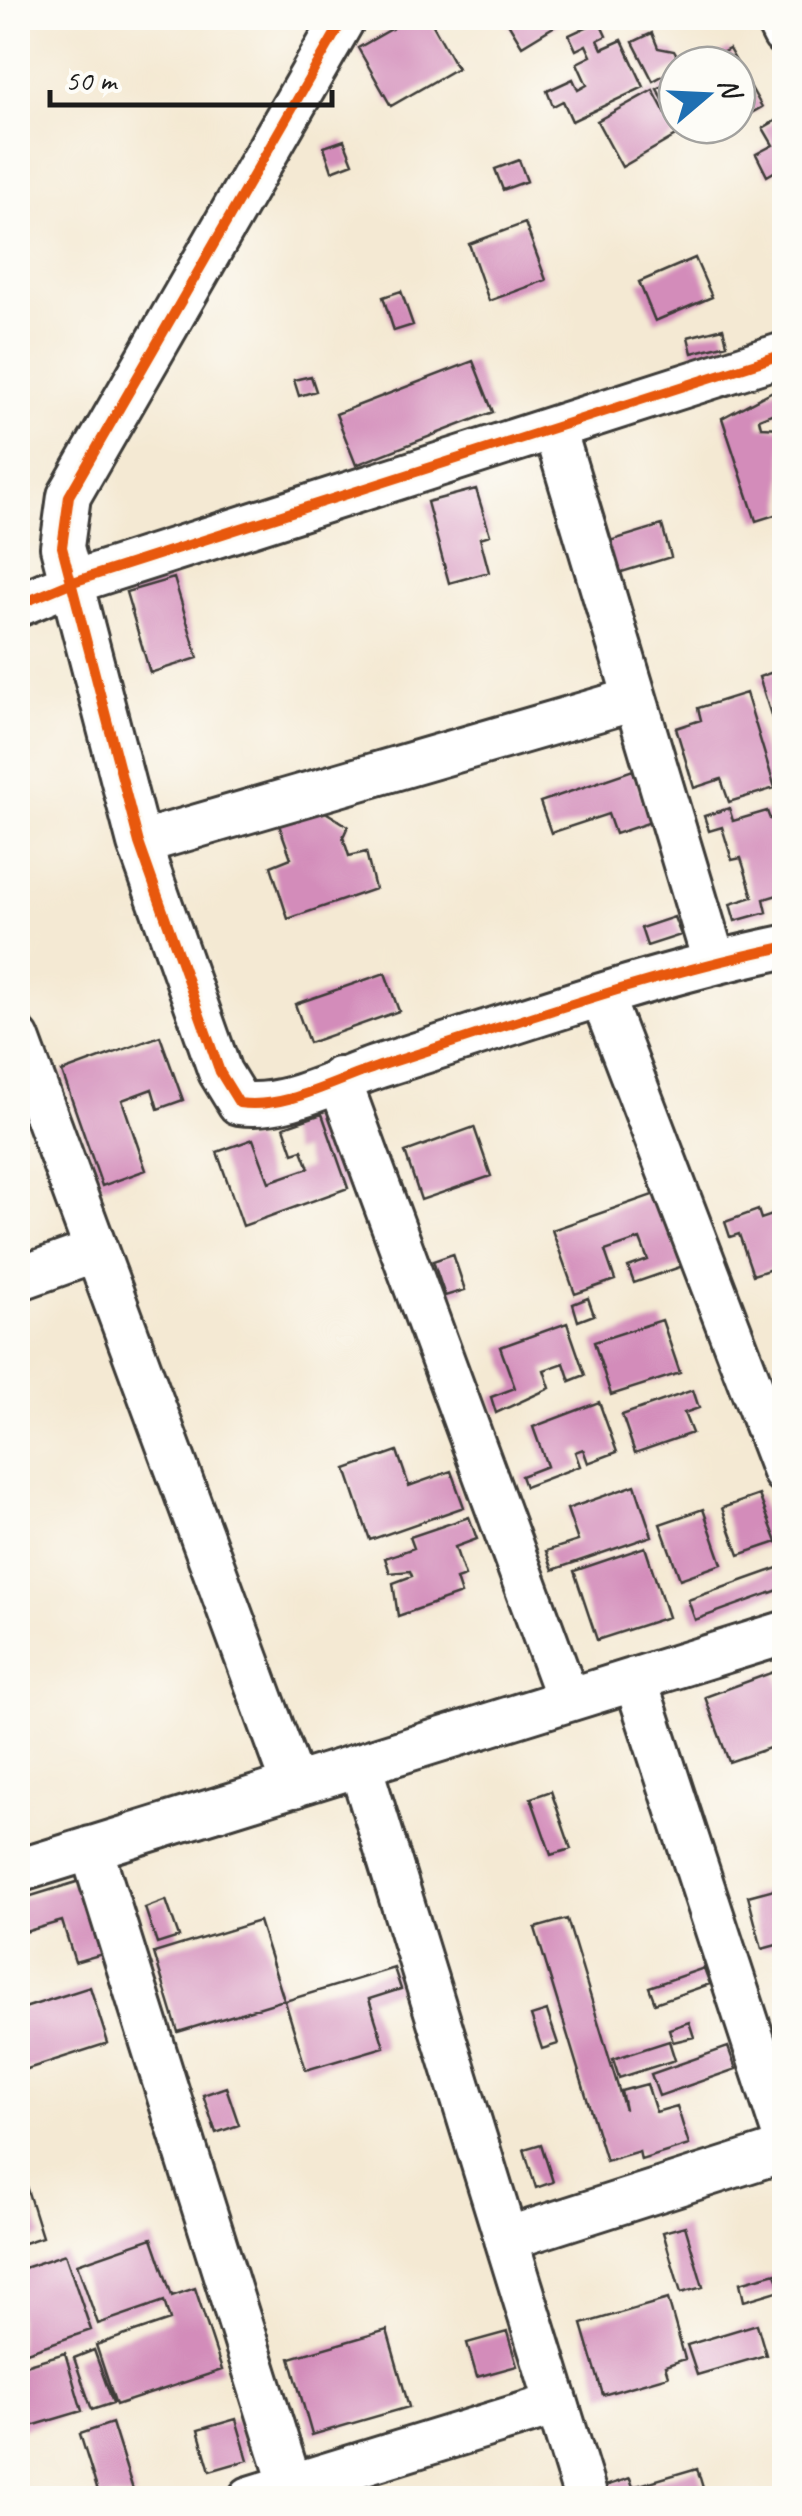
<svg xmlns="http://www.w3.org/2000/svg" width="802" height="2516" font-family="Caveat,sans-serif">
<rect width="100%" height="100%" fill="#fdfcf7"/>
<filter id="ink" filterUnits="userSpaceOnUse"><feTurbulence type="fractalNoise" baseFrequency=".01" numOctaves="2"/><feDisplacementMap in="SourceGraphic" scale="20" xChannelSelector="R" yChannelSelector="G"/><feConvolveMatrix kernelMatrix="1 2 1 2 8 2 1 2 1" color-interpolation-filters="sRGB"/></filter>
<filter id="wash" filterUnits="userSpaceOnUse"><feTurbulence type="fractalNoise" baseFrequency=".0048" numOctaves="4" result="noise"/><feDisplacementMap in="SourceGraphic" scale="40" xChannelSelector="R" yChannelSelector="G"/><feGaussianBlur stdDeviation="2.25" result="paint"/><feColorMatrix in="noise" values="0 0 0 0 0 0 0 0 0 0 0 0 0 0 0 0 0 1.4 0 .05"/><feComposite in="paint" operator="in"/></filter>
<g filter="url(#wash)">
<rect width="100%" height="100%" fill="#f4e9d3"/>
<g id="blocks">
<path fill="#d38cba" d="M411,18H429L457,68L391,106L358,48Z
M505,18H568L522,46Z
M599,21L606,36L598,40L602,49L622,40L644,87L572,121L563,101L553,106L547,91L573,79L578,90L587,85L577,63L591,56L586,45L576,50L569,35Z
M652,33L658,48L674,51L682,65L653,81L633,42Z
M729,49L762,107L737,121V65H700Z
M677,78V112L672,115L657,89Z
M653,90L677,135L622,167L597,121Z
M784,116V166L767,176L756,154L773,145L763,128Z
M690,125H730L699,142Z
M344,140L353,163L332,171L324,147Z
M519,160L527,181L503,190L495,169Z
M525,223L546,280L489,301L469,244Z
M695,258L712,297L655,321L639,282Z
M401,291L413,325L394,331L383,297Z
M723,328L727,344L692,353L688,337Z
M473,361L493,412L356,465L336,414Z
M311,376L316,391L299,396L294,380Z
M784,385V409L759,419L761,427L782,428L784,512L756,521L722,418Z
M476,489L490,535L480,538L489,572L449,583L427,502Z
M662,525L671,557L612,575L603,543Z
M174,578L198,658L150,673L126,592Z
M784,668V756L759,677Z
M746,693L775,788L729,802L721,779L694,788L676,728L701,720L698,708Z
M633,770L651,822L615,834L608,814L551,833L540,802Z
M306,800L348,826L343,837L349,856L366,852L375,889L288,919L271,866L291,858L274,811Z
M729,808L733,821L767,811L770,819L784,815V893L764,899L767,912L735,921L730,904L753,897L741,858L732,860L722,827L709,831L704,816Z
M674,917L681,935L647,946L641,928Z
M385,973L399,1011L309,1043L295,1004Z
M160,1036L183,1100L158,1109L152,1089L122,1100L146,1170L102,1186L62,1072Z
M784,1079V1139H782L777,1080Z
M322,1114L348,1188L243,1226L217,1152L253,1139L269,1182L309,1168L302,1150L293,1153L284,1127Z
M474,1127L491,1176L421,1200L405,1152Z
M658,1193L683,1266L634,1283L628,1267L648,1260L640,1239L605,1251L615,1280L575,1294L552,1230Z
M758,1210L761,1219L784,1211V1265L753,1275L739,1234L730,1237L725,1222Z
M453,1254L465,1290L445,1296L433,1261Z
M588,1298L594,1315L578,1321L573,1304Z
M662,1320L680,1373L611,1395L594,1342Z
M567,1323L585,1375L570,1381L564,1363L544,1370L550,1388L496,1413L491,1397L515,1388L500,1347Z
M693,1390L699,1408L684,1413L692,1433L635,1453L622,1415Z
M599,1402L617,1452L588,1463L583,1449L575,1452L580,1466L525,1487L521,1476L547,1466L533,1427Z
M397,1451L409,1486L451,1471L464,1507L370,1540L346,1469Z
M635,1485L652,1536L553,1570L546,1551L578,1541L567,1509Z
M759,1495L777,1542L739,1555L722,1508Z
M703,1509L722,1564L680,1579L660,1524Z
M469,1517L477,1539L455,1547L465,1576L456,1579L461,1594L398,1616L393,1583L412,1576L410,1571L390,1573L385,1558L414,1548L410,1537Z
M645,1547L668,1617L597,1640L574,1571Z
M784,1566V1588L695,1620L688,1600Z
M776,1671L784,1694V1743L729,1762L705,1697Z
M551,1791L571,1849L551,1855L531,1798Z
M83,1880L106,1953L75,1962L62,1921L18,1934V1900Z
M774,1889L784,1943L762,1949L748,1896Z
M166,1900L179,1937L157,1944L145,1908Z
M567,1919L625,2110L621,2091L647,2084L656,2112L677,2106L689,2145L641,2160L639,2151L606,2161L535,1928Z
M259,1921L284,2000L178,2032L154,1953Z
M394,1968L401,1989L369,1999L384,2047L306,2070L285,2001Z
M704,1968L710,1984L655,2003L649,1987Z
M90,1987L108,2043L21,2071L18,2010Z
M547,2011L558,2044L542,2049L531,2016Z
M689,2022L694,2037L673,2042L669,2029Z
M669,2041L675,2060L619,2078L613,2059Z
M728,2047L736,2069L659,2096L651,2074Z
M226,2087L239,2125L216,2133L203,2095Z
M541,2144L553,2182L536,2188L524,2149Z
M22,2173L42,2237L18,2245V2175Z
M685,2226L703,2287L681,2293L663,2232Z
M152,2238L172,2296L195,2288L222,2370L116,2405L96,2345L170,2320L164,2301L98,2324L77,2264Z
M65,2254L91,2330L18,2355V2270Z
M776,2273L781,2290L744,2301L740,2283Z
M668,2299L685,2359L665,2366L668,2376L603,2395L582,2324Z
M757,2324L766,2355L697,2375L687,2345Z
M387,2330L409,2407L312,2435L290,2358Z
M507,2332L517,2366L477,2377L467,2343Z
M94,2350L113,2403L92,2410L74,2358Z
M65,2353L82,2411L18,2430V2367Z
M236,2419L248,2460L210,2471L198,2430Z
M112,2423L135,2496L128,2498H100L80,2434Z
M697,2468L706,2498H602L599,2488L630,2478L633,2487Z"/>
</g>
</g>
<g filter="url(#ink)">
<use href="#blocks" fill-opacity="0" stroke="#3c3b37" stroke-width="2.5"/>
<g fill="none" stroke-linecap="round" stroke-linejoin="round">
<defs>
<path id="minor" d="M344,18L69,496L62,547L139,843L220,1072L239,1103C286,1110 338,1079 383,1065C516,1023 648,975 784,947
M776,18L784,34
M554,428L714,961
M18,605L73,582L784,354
M139,843L635,699
M602,997L784,1472
M18,1039L294,1786
M339,1079L568,1700
M18,1279L96,1251
M635,1679L784,2135
M360,1765L586,2498
M91,1848L291,2486
M18,1871L784,1633
M506,2239L784,2150
M250,2498L557,2404"/>
</defs>
<use href="#minor" stroke="#3c3b37" stroke-width="48"/>
<use href="#minor" stroke="#fff" stroke-width="42"/>
<defs>
<path id="cycleway" d="M344,18L69,496L62,547L139,843L220,1072L239,1103C286,1110 338,1079 383,1065C516,1023 648,975 784,947
M18,605L73,582L784,354"/>
</defs>
<use href="#cycleway" stroke="#fdfcf7" stroke-width="16"/>
<use href="#cycleway" stroke="#e8590c" stroke-width="10"/>
</g>
</g>
<rect width="802" height="2516" fill="none" stroke="#fdfcf7" stroke-width="60"/>
<g transform="translate(707 95) rotate(71)"><circle r="48" fill="#fdfcf7" stroke="#a3a29f" stroke-width="2.5"/>
<path d="M0-8L18 38L0 25L-18 38Z" fill="#1f6fb2"/>
<text y="-15" font-size="28" font-weight="bold" text-anchor="middle" fill="#1c1c1c">N</text>
</g>
<path d="M50 90v15h282v-15" fill="none" stroke="#1c1c1c" stroke-width="5"/>
<text x="65" y="90" font-size="30" fill="#1c1c1c" stroke="#fdfcf7" stroke-width="8" paint-order="stroke">50 m</text>
</svg>
